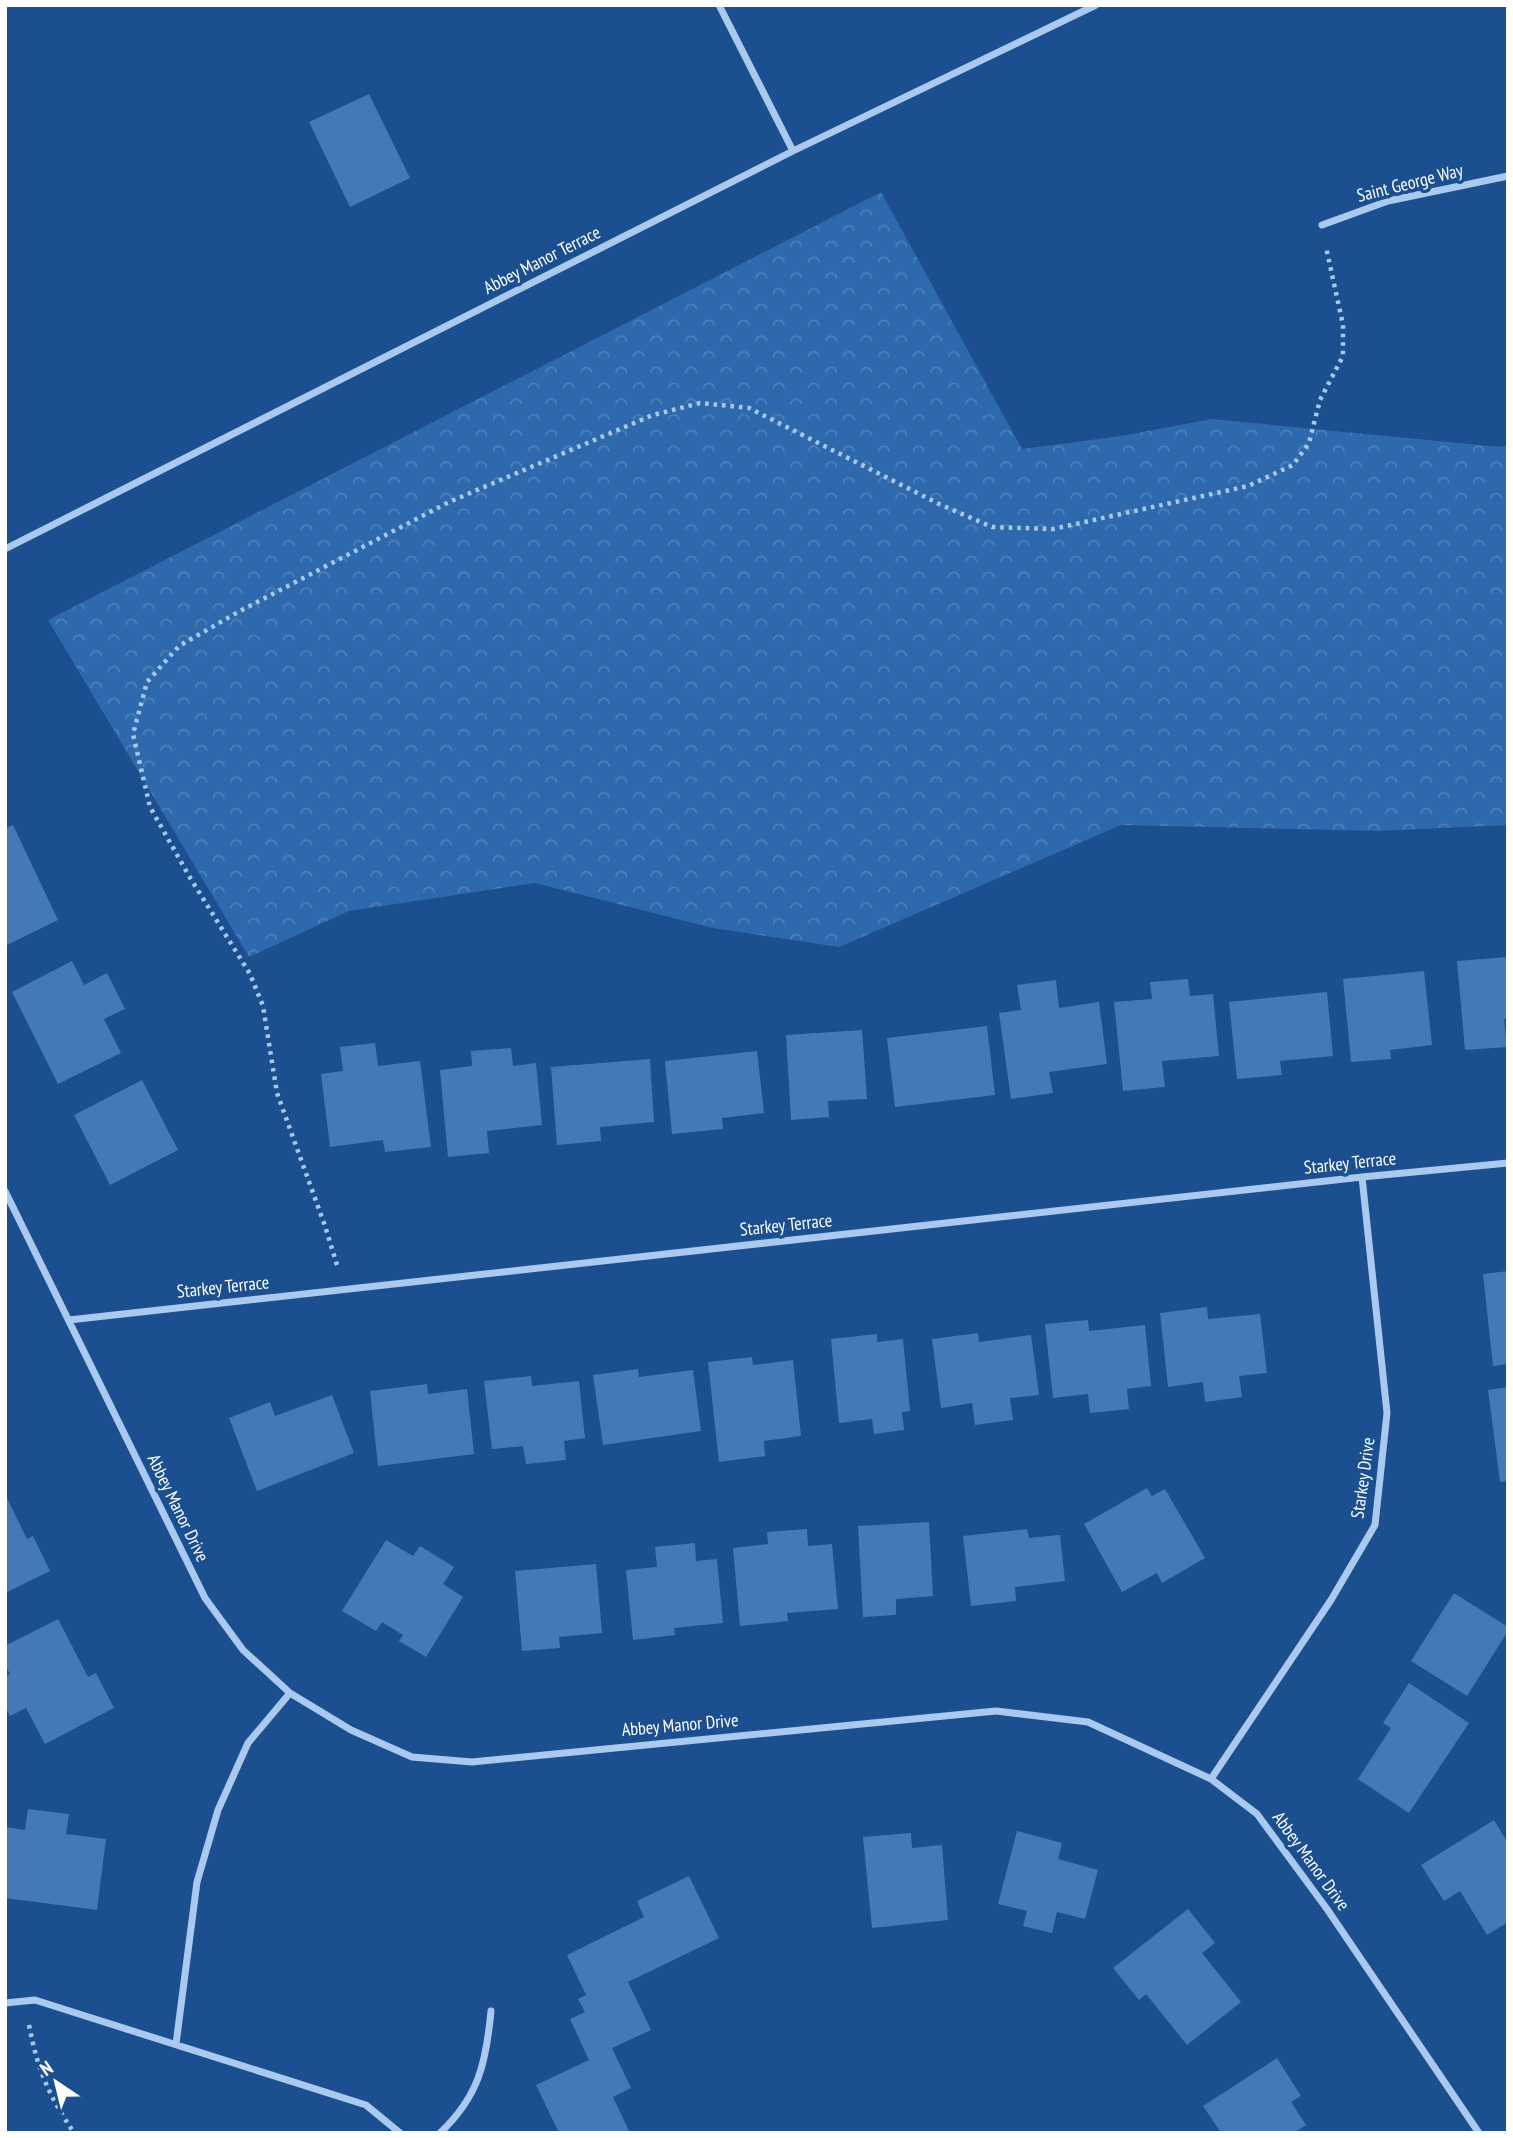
<svg xmlns="http://www.w3.org/2000/svg" width="1513" height="2138" font-family="'PT Sans Narrow',sans-serif">
<defs>
<pattern id="forest-crowns" width="20" height="18" patternUnits="userSpaceOnUse" patternTransform="scale(1.75)"><rect width="20" height="18" fill="#2e69ad"/><path d="M2 6a3 3 0 1 1 6 0M12 15a3 3 0 1 1 6 0" fill="none" stroke="#4d80b9"/></pattern>
</defs>
<rect width="100%" height="100%" fill="#1b4f8f"/>
<path fill="url(#forest-crowns)" d="M881,192L1022,449L1121,436L1212,419L1500,447L1508,445V825L1379,831L1121,825L839,947L713,928L535,883L349,911L249,957L48,620Z"/>
<path fill="#4478b7" d="M369,94L410,178L350,207L309,122Z
M13,825L58,920L5,946V829Z
M1508,957V1019H1504L1507,1047L1465,1050L1457,961Z
M72,961L84,985L107,973L125,1009L104,1019L121,1053L58,1084L12,992Z
M1424,971L1432,1045L1390,1050L1391,1059L1351,1062L1343,979Z
M1188,979L1190,996L1213,994L1219,1056L1162,1061L1165,1087L1123,1091L1114,1002L1152,999L1150,982Z
M1056,980L1059,1008L1099,1002L1107,1064L1049,1072L1053,1093L1011,1099L999,1013L1021,1010L1017,985Z
M1327,992L1333,1056L1280,1061L1282,1075L1237,1079L1229,1002Z
M987,1026L995,1095L895,1107L887,1038Z
M862,1030L867,1099L828,1101L829,1117L791,1120L786,1035Z
M375,1043L378,1066L420,1061L431,1147L385,1152L383,1140L330,1147L321,1074L343,1071L340,1047Z
M511,1048L513,1066L536,1063L542,1125L487,1131L489,1153L448,1157L440,1070L472,1066L471,1051Z
M757,1051L764,1113L722,1118L723,1129L672,1134L665,1061Z
M650,1059L654,1122L600,1127L601,1141L557,1145L551,1067Z
M142,1080L178,1150L110,1185L74,1115Z
M1508,1271V1364L1493,1366L1483,1274Z
M1207,1307L1208,1319L1260,1314L1267,1373L1239,1376L1242,1397L1205,1402L1203,1382L1168,1387L1160,1313Z
M1088,1320L1089,1331L1145,1325L1151,1386L1127,1389L1129,1409L1090,1413L1088,1394L1053,1398L1045,1324Z
M978,1333L979,1342L1031,1335L1039,1395L1010,1398L1013,1420L975,1425L972,1403L941,1408L932,1339Z
M877,1334V1342L903,1339L910,1411L902,1412L904,1430L874,1434L872,1419L839,1423L831,1339Z
M752,1357L753,1365L793,1360L801,1436L764,1441L765,1456L719,1462L708,1362Z
M638,1369L639,1377L693,1370L701,1431L603,1445L593,1375Z
M531,1376L532,1386L579,1381L585,1438L564,1441L566,1460L526,1464L523,1446L492,1449L484,1381Z
M427,1384L428,1394L467,1389L474,1454L378,1466L370,1391Z
M1508,1387V1481L1500,1482L1488,1390Z
M332,1395L354,1453L257,1491L229,1418L270,1402L275,1416Z
M1147,1488L1152,1496L1165,1489L1205,1558L1162,1583L1157,1573L1122,1592L1084,1524Z
M5,1494L27,1539L33,1536L50,1571L5,1593Z
M929,1522L933,1596L896,1599V1615L863,1617L858,1526Z
M807,1529L808,1546L832,1544L838,1609L787,1613L788,1621L740,1626L733,1548L768,1544L767,1532Z
M1027,1529L1029,1538L1060,1535L1065,1581L1015,1587L1016,1601L971,1606L963,1536Z
M386,1540L413,1556L420,1546L454,1567L443,1584L463,1597L426,1657L399,1641L403,1635L382,1622L376,1631L342,1611Z
M695,1543L696,1561L717,1559L723,1623L674,1628L675,1635L633,1640L626,1570L657,1567L655,1547Z
M596,1564L602,1633L559,1637L560,1648L522,1651L515,1571Z
M1454,1593L1508,1627V1631L1467,1696L1411,1661Z
M58,1619L88,1677L96,1673L114,1708L45,1744L26,1708L10,1716L5,1706V1677L10,1674L5,1665V1646Z
M1409,1683L1469,1723L1409,1813L1358,1779L1391,1728L1383,1723Z
M28,1809L69,1814L66,1834L106,1839L97,1910L5,1898V1827L25,1830Z
M1494,1820L1508,1843V1922L1487,1935L1460,1891L1444,1901L1421,1865Z
M1017,1831L1062,1843L1058,1859L1098,1870L1085,1919L1057,1912L1052,1933L1023,1926L1027,1911L998,1904Z
M911,1833L912,1848L942,1845L948,1920L872,1928L863,1837Z
M689,1876L719,1938L628,1982L651,2030L612,2048L631,2088L613,2097L630,2133H559L536,2085L589,2060L570,2019L585,2012L578,1999L586,1995L567,1955L644,1917L637,1901Z
M1188,1909L1215,1943L1202,1953L1241,2002L1187,2045L1146,1994L1139,2000L1113,1968Z
M1277,2058L1301,2096L1291,2102L1306,2125L1294,2133H1221L1203,2106Z"/>
<g fill="none" stroke-linecap="round" stroke-linejoin="round">
<path stroke="#a9c9ee" stroke-width="4.5" stroke-dasharray="3.5 5" stroke-linecap="butt" d="M337,1265L325,1226L277,1093L263,1006L250,974L189,876L150,807L133,734L147,682L179,646L240,611L449,502L653,415L700,403L749,408L939,504L992,527L1053,529L1248,486L1293,465L1309,443L1320,400L1343,356V325L1326,247
M29,2025C38,2071 48,2094 74,2133"/>
<path stroke="#a9c9ee" stroke-width="7" d="M719,5L793,151
M1322,225L1388,201L1508,176
M5,549L793,151L1096,5
M5,1191L205,1598L243,1650L290,1693L351,1730L412,1757L472,1762L996,1711L1088,1722L1211,1779L1257,1814L1327,1909L1479,2133
M69,1320L1362,1177L1508,1163
M1211,1779L1331,1600L1375,1525L1387,1413L1362,1177
M5,2003L35,2000L366,2105L400,2133
M176,2044L197,1882L218,1810L248,1743L290,1693
M440,2133C479,2096 486,2063 491,2011"/>
</g>
<g text-anchor="middle" stroke-width="7" stroke-linejoin="round" paint-order="stroke">
<g font-size="18" fill="#fff" stroke="#1b4f8f">
<text transform="translate(1410 183) rotate(-14)" y="6">Saint George Way</text>
<text transform="translate(542 260) rotate(-27)" y="6">Abbey Manor Terrace</text>
<text transform="translate(1350 1163) rotate(-6)" y="6">Starkey Terrace</text>
<text transform="translate(786 1225) rotate(-6)" y="6">Starkey Terrace</text>
<text transform="translate(223 1287) rotate(-6)" y="6">Starkey Terrace</text>
<text transform="translate(1363 1478) rotate(-82)" y="6">Starkey Drive</text>
<text transform="translate(178 1508) rotate(64)" y="6">Abbey Manor Drive</text>
<text transform="translate(680 1725) rotate(-5)" y="6">Abbey Manor Drive</text>
<text transform="translate(1311 1861) rotate(54)" y="6">Abbey Manor Drive</text>
</g>
</g>
<rect width="1513" height="2138" fill="none" stroke="#ffffff" stroke-width="14"/>
<g transform="translate(56 2082) rotate(325)" stroke="#1b4f8f" stroke-width="5" paint-order="stroke">
<path d="M0-5L12 26L0 18L-12 26Z" fill="#ffffff"/>
<text y="-10" font-size="19" font-weight="bold" text-anchor="middle" fill="#ffffff">N</text>
</g>
</svg>
